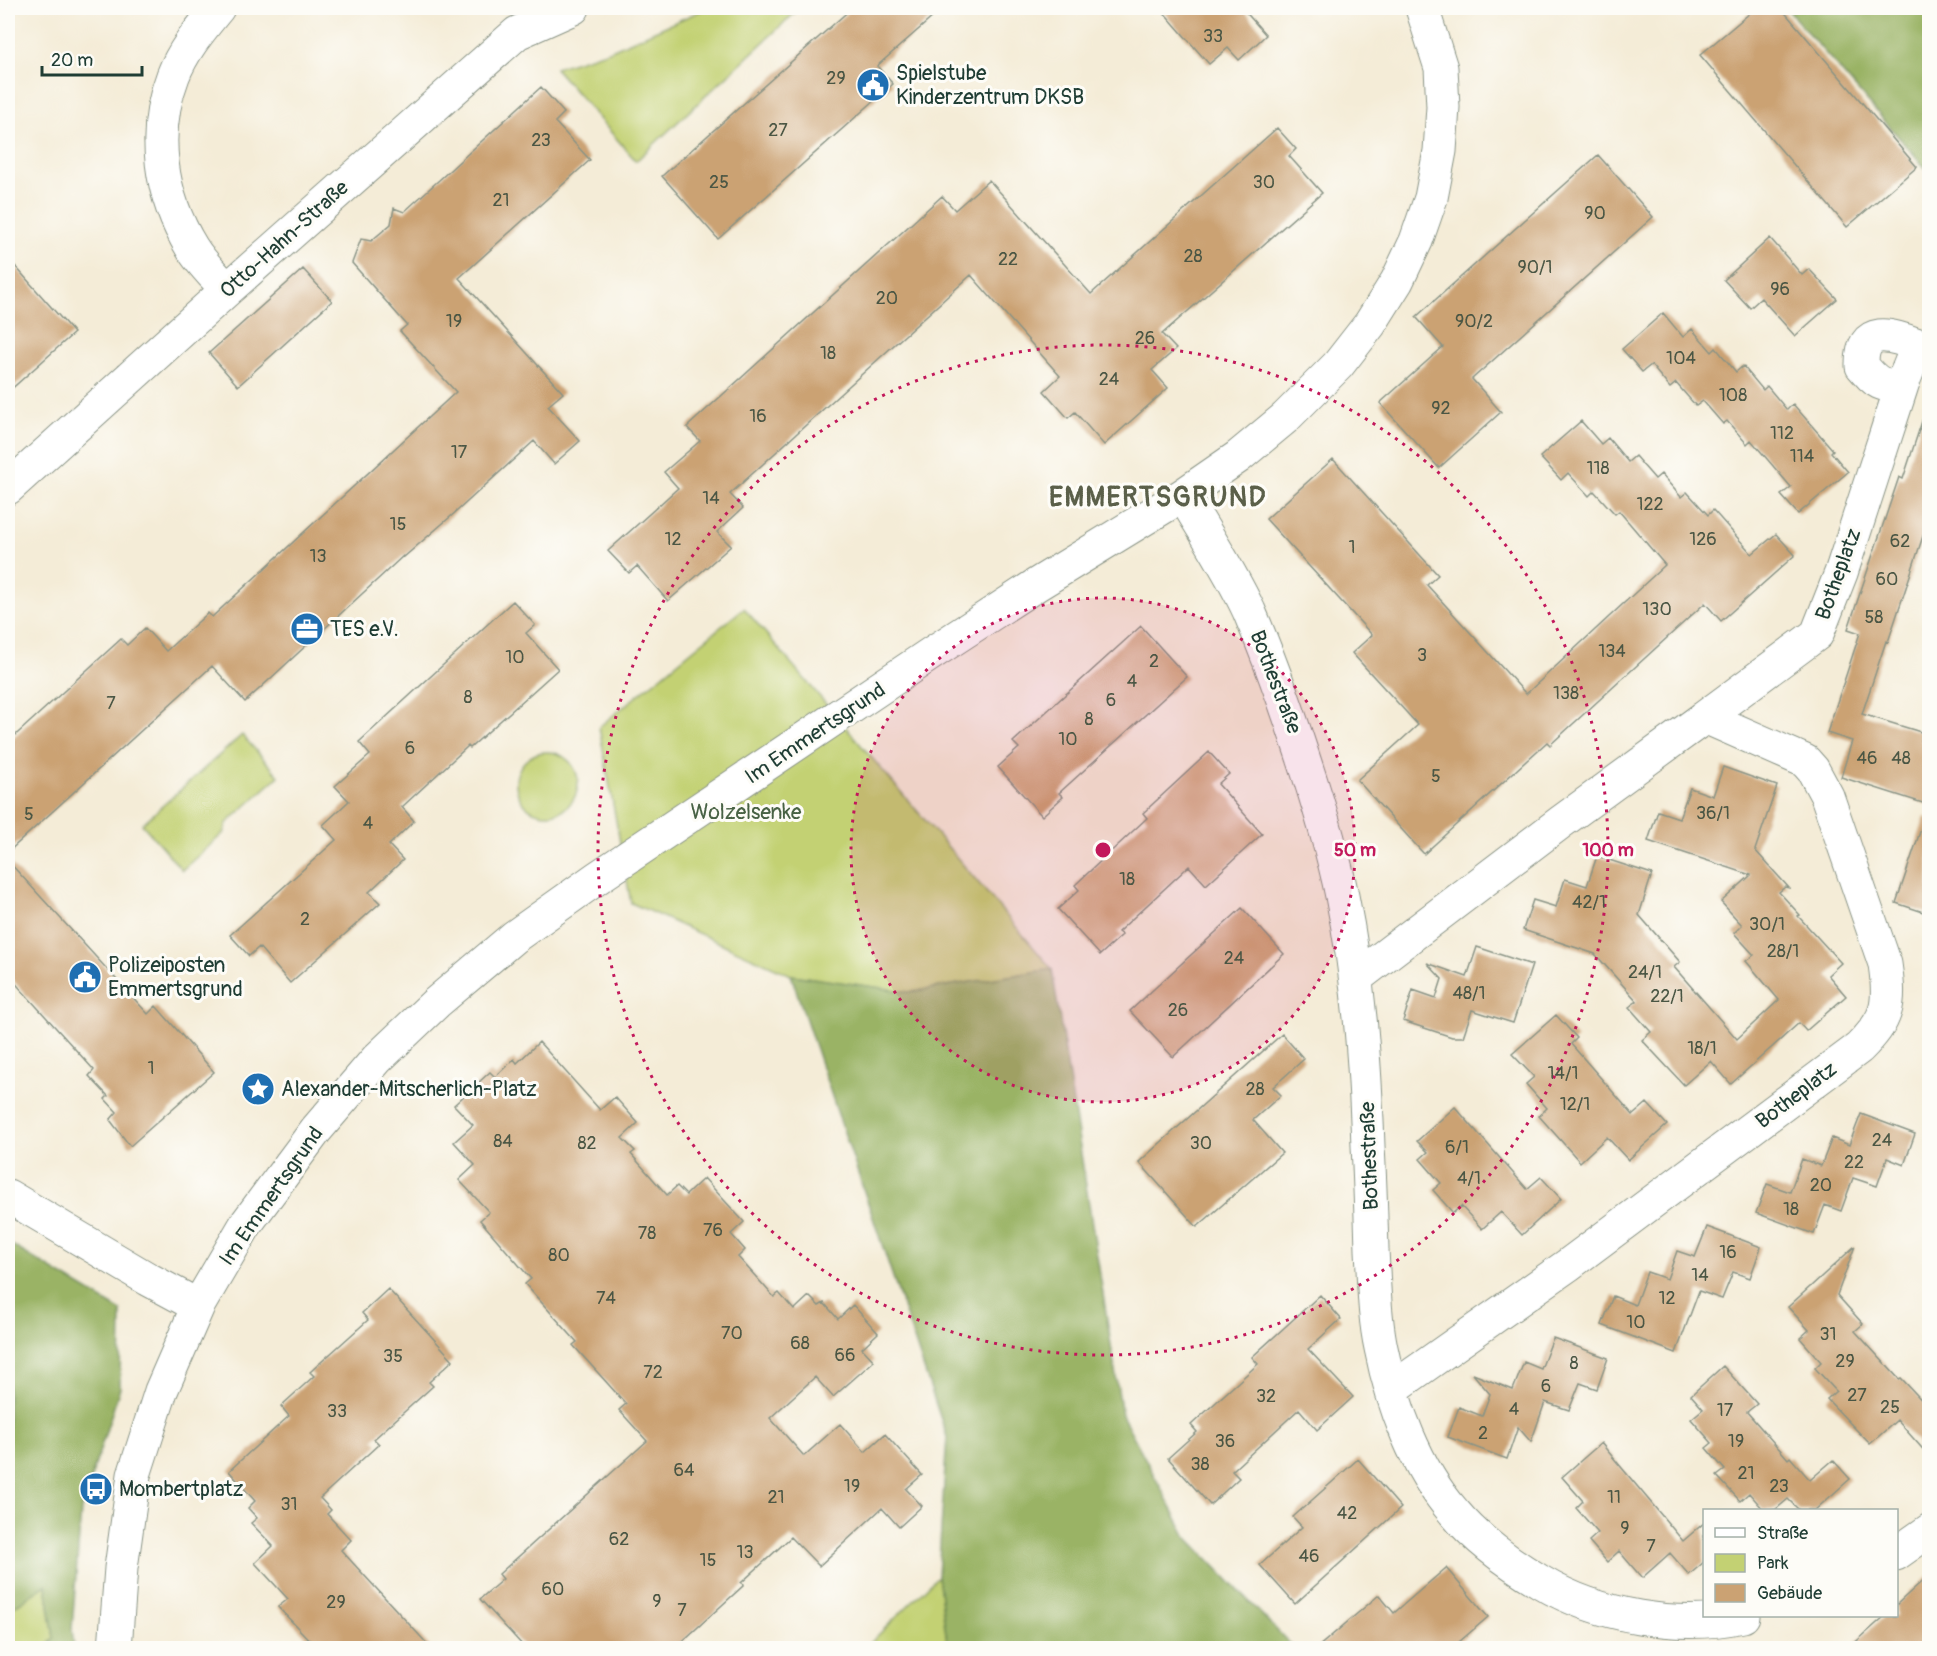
<svg xmlns="http://www.w3.org/2000/svg" width="1937" height="1656" font-family="Pangolin,sans-serif">
<rect width="100%" height="100%" fill="#fdfcf7"/>
<filter id="ink" filterUnits="userSpaceOnUse"><feTurbulence type="fractalNoise" baseFrequency=".0167" numOctaves="2"/><feDisplacementMap in="SourceGraphic" scale="12" xChannelSelector="R" yChannelSelector="G"/><feConvolveMatrix kernelMatrix="1 2 1 2 8 2 1 2 1" color-interpolation-filters="sRGB"/></filter>
<filter id="wash" filterUnits="userSpaceOnUse"><feTurbulence type="fractalNoise" baseFrequency=".008" numOctaves="4" result="noise"/><feDisplacementMap in="SourceGraphic" scale="24" xChannelSelector="R" yChannelSelector="G"/><feGaussianBlur stdDeviation="1.35" result="paint"/><feColorMatrix in="noise" values="0 0 0 0 0 0 0 0 0 0 0 0 0 0 0 0 0 1.4 0 .05"/><feComposite in="paint" operator="in"/></filter>
<g filter="url(#wash)">
<rect width="100%" height="100%" fill="#f4ecd7"/>
<path fill="#c3d173" stroke="#718754" stroke-width="1.5" d="M707,8H800L636,161L555,68L609,51Z
M744,608L1052,969L909,992L791,975L631,903L599,727Z
M242,735L279,776L226,824L225,832L182,870L142,824Z
M516 783a31 31 0 1 1 62 0a31 31 0 1 1-62 0Z
M938,1576L948,1648H865Z
M46,1585L54,1638L46,1648H8V1616L12,1608Z"/>
<path fill="#9ab365" stroke="#5c784c" stroke-width="1.5" d="M1786,8H1929V172Z
M1052,969L1122,1415L1187,1537L1294,1648H948L938,1576L947,1437L791,975L909,992Z
M8,1243L121,1311L120,1388L81,1509L72,1629L74,1648H46L54,1638L46,1585L12,1608L8,1616Z"/>
<g id="blocks">
<path fill="#cba273" d="M852,8H943L877,66L893,84L718,239L662,176Z
M1160,8H1242L1266,35L1239,60L1228,48L1209,64Z
M1756,8H1781L1917,167L1847,227L1700,55Z
M541,87L564,113L555,122L590,160L459,278L563,393L548,406L580,441L554,464L534,441L457,511L404,557L403,556L245,702L212,666L8,852V742L121,639L127,645L145,628L166,651L208,613L212,617L456,392L400,331L407,325L352,263L361,239L371,241L391,224L394,208L404,212Z
M1277,128L1296,149L1289,156L1322,193L1162,334L1176,349L1152,370L1168,388L1104,445L1075,412L1068,418L1044,391L1060,376L971,275L730,494L743,508L717,532L731,546L668,601L637,566L629,573L608,551L678,488L664,472L700,441L687,427L942,196L955,210L989,180L1091,294Z
M1598,155L1653,217L1472,379L1501,412L1439,468L1380,403L1443,347L1416,317Z
M1770,238L1802,275L1809,269L1837,299L1795,336L1761,298L1750,308L1724,280Z
M8,258L74,333L8,392Z
M303,269L332,301L238,386L209,353Z
M1663,313L1683,337L1692,329L1712,352L1716,348L1736,372L1743,366L1763,390L1767,386L1787,410L1793,404L1833,450L1831,452L1848,472L1798,514L1781,495L1791,487L1751,440L1747,444L1727,421L1723,424L1703,401L1696,406L1676,383L1670,388L1651,365L1642,372L1622,349Z
M1924,415L1929,416V518L1888,642L1886,641L1862,714L1924,733L1921,741L1929,743V805L1841,777L1852,741L1827,733L1860,633L1848,629L1899,477L1903,479Z
M1581,421L1601,444L1608,438L1628,462L1635,456L1655,479L1661,474L1681,497L1687,492L1708,515L1713,510L1752,554L1776,534L1795,555L1721,621L1705,603L1550,745L1547,742L1424,854L1357,780L1418,725L1352,653L1372,635L1266,519L1333,459L1438,575L1427,585L1526,694L1665,565L1619,511L1615,514L1594,491L1589,496L1568,473L1561,480L1540,457Z
M513,601L535,625L526,633L558,669L470,748L468,746L402,807L414,821L389,845L403,860L369,892L380,903L290,983L259,947L249,956L230,935L336,840L323,825L349,801L335,786L370,755L359,742Z
M1141,626L1187,677L1059,793L1063,797L1042,816L998,767L1019,748L1013,742Z
M1209,752L1229,774L1218,784L1262,834L1206,885L1189,866L1118,932L1122,935L1100,955L1058,909L1079,890L1075,885L1147,818L1143,813Z
M1723,767L1777,786L1755,850L1789,888L1785,887L1779,892L1800,915L1798,916L1841,963L1828,975L1846,996L1806,1031L1799,1023L1731,1084L1711,1061L1684,1085L1642,1040L1651,1032L1629,1007L1637,1001L1595,954L1523,930L1533,900L1556,907L1565,879L1587,886L1597,856L1652,874L1639,915L1680,962L1674,967L1737,1039L1779,1000L1746,961L1754,955L1734,933L1742,925L1721,902L1751,875L1648,841L1658,811L1679,818L1690,788L1713,796Z
M1925,817L1929,818V914L1896,903Z
M8,861L148,1014L156,1006L214,1072L130,1146L110,1120L117,1112L105,1099L108,1096L89,1076L94,1070L8,975Z
M1242,908L1284,954L1173,1057L1130,1011Z
M1477,947L1532,965L1513,1023L1472,1010L1463,1037H1452L1403,1021L1413,990L1436,998L1442,979L1427,963L1467,977Z
M1556,1015L1577,1038L1571,1044L1633,1115L1647,1103L1667,1125L1628,1160L1607,1137L1580,1162L1539,1116L1547,1108L1526,1084L1534,1077L1512,1054Z
M1282,1034L1304,1059L1273,1087L1281,1095L1253,1120L1282,1153L1197,1227L1139,1162Z
M539,1042L600,1110L615,1097L638,1123L622,1138L635,1151L631,1154L667,1195L677,1186L686,1195L704,1178L744,1222L731,1234L745,1250L738,1257L774,1297L779,1293L794,1310L809,1296L819,1306L824,1303L838,1319L853,1305L878,1333L862,1348L874,1361L833,1397L815,1377L770,1418L804,1456L840,1424L865,1452L885,1434L922,1475L906,1489L922,1506L899,1527L882,1508L819,1566L791,1537L741,1583L744,1585L675,1648H525L480,1599L503,1579L499,1574L647,1441L619,1410L626,1404L573,1345L577,1342L525,1284L531,1279L480,1220L489,1212L459,1180L475,1165L454,1142L473,1125L454,1105L490,1072L495,1077L514,1059L517,1063Z
M1455,1107L1527,1189L1541,1177L1561,1199L1522,1235L1501,1212L1482,1229L1461,1206L1453,1213L1433,1190L1441,1183L1420,1159L1428,1152L1417,1141Z
M1861,1114L1915,1134L1904,1165L1887,1158L1877,1186L1853,1178L1841,1211L1825,1205L1814,1234L1756,1213L1767,1184L1790,1192L1802,1159L1821,1166L1832,1138L1849,1145Z
M1707,1227L1761,1247L1750,1278L1733,1272L1722,1299L1699,1291L1676,1353L1602,1325L1613,1296L1635,1305L1647,1272L1667,1279L1677,1251L1695,1257Z
M1855,1246L1837,1295L1863,1324L1855,1331L1899,1379L1901,1378L1929,1408V1456L1897,1420L1870,1444L1827,1399L1836,1391L1815,1368L1821,1362L1800,1338L1809,1330L1788,1307Z
M388,1289L453,1360L429,1382L433,1386L374,1439L379,1444L320,1498L331,1510L327,1514L351,1540L341,1550L431,1648H317L278,1607L288,1599L255,1563L273,1546L251,1523L257,1518L248,1508L255,1501L229,1471L289,1416L281,1406L314,1376L310,1372L368,1320L362,1313Z
M1320,1295L1341,1319L1308,1349L1353,1397L1317,1430L1299,1409L1232,1471L1239,1478L1210,1505L1168,1458L1197,1432L1191,1425L1258,1364L1252,1357Z
M1553,1338L1608,1358L1597,1389L1580,1383L1569,1410L1545,1402L1531,1442L1518,1427L1507,1459L1448,1437L1459,1407L1482,1416L1490,1394L1473,1374L1513,1390L1524,1362L1541,1369Z
M1723,1366L1757,1404L1747,1412L1788,1459L1790,1457L1810,1480L1833,1460L1850,1479L1815,1510H1799L1788,1499L1775,1510H1764L1749,1493L1740,1501L1717,1476L1725,1470L1706,1448L1712,1443L1691,1419L1703,1409L1691,1395Z
M1601,1443L1683,1541L1704,1523V1562L1689,1575L1670,1553L1642,1578L1619,1551L1607,1562L1589,1541L1598,1533L1576,1508L1583,1501L1562,1477Z
M1358,1459L1401,1508L1295,1604L1260,1565L1302,1527L1293,1517Z
M1446,1568L1488,1617L1452,1648H1317L1379,1595L1394,1613Z
M1929,1575V1648H1849L1885,1616H1896V1605Z"/>
</g>
</g>
<g filter="url(#ink)">
<use href="#blocks" fill-opacity="0" stroke="#8a9486" stroke-width="1.5"/>
<g fill="none" stroke-linecap="round" stroke-linejoin="round">
<defs>
<path id="minor" d="M218,8C201,29 183,50 173,76C151,133 160,196 192,248C201,263 215,276 227,290
M8,488L227,290L517,33L573,8
M1183,495C1205,533 1230,570 1249,611C1268,655 1285,702 1300,748C1316,796 1332,846 1342,896C1359,979 1365,1061 1368,1146C1370,1181 1371,1215 1372,1250C1374,1283 1374,1316 1381,1348C1392,1404 1416,1469 1454,1512C1478,1541 1509,1563 1541,1582C1598,1616 1678,1630 1743,1616
M1705,717L1817,634L1841,573L1903,382L1918,345C1891,335 1861,324 1862,366C1876,382 1882,389 1903,382
M1357,977L1561,822L1705,717L1805,761L1813,770L1827,796L1885,964C1891,1005 1888,1019 1859,1048L1568,1265L1392,1389
M8,1196L148,1279L198,1306
M1896,1554L1930,1530
M115,1648L121,1568L134,1475L161,1391L198,1306L246,1224L316,1130L377,1059L436,1003L514,937L597,878L932,653L1036,585L1183,495L1238,457L1285,418L1338,365L1370,324L1397,281L1416,241L1431,198L1440,151L1443,107L1441,68L1422,8"/>
</defs>
<use href="#minor" stroke="#8a9486" stroke-width="35"/>
<use href="#minor" stroke="#fff" stroke-width="33"/>
</g>
</g>
<circle cx="1103" cy="850" r="252" fill="#c2185b" fill-opacity=".12"/>
<g fill="none" stroke="#c2185b" stroke-width="3" stroke-dasharray="3 6">
<circle cx="1103" cy="850" r="252"/>
<circle cx="1103" cy="850" r="505"/>
</g>
<defs>
<symbol id="civic-disc" viewBox="-11 -11 22 22"><circle r="9.5" fill="#1f6fb2" stroke="#fdfcf7"/><path d="M-.6-6.5H3V-4.5H.6V-3L4-1V1h2V6H-6V1h2V-1L-.6-3ZM-1.2 2.5V6h2.4V2.5Z" fill="#fff"/></symbol>
<symbol id="office-disc" viewBox="-11 -11 22 22"><circle r="9.5" fill="#1f6fb2" stroke="#fdfcf7"/><path d="M-6-3h4V-5.5h4V-3h4V5H-6ZM-1-4.5V-3h2v-1.5ZM-6 0V1H6V0Z" fill="#fff"/></symbol>
<symbol id="sight-disc" viewBox="-11 -11 22 22"><circle r="9.5" fill="#1f6fb2" stroke="#fdfcf7"/><path d="M0-6L1.8-2.2L6-1.7L2.9 1.2L3.7 5.4L0 3.3L-3.7 5.4L-2.9 1.2L-6-1.7L-1.8-2.2Z" fill="#fff"/></symbol>
<symbol id="bus-disc" viewBox="-11 -11 22 22"><circle r="9.5" fill="#1f6fb2" stroke="#fdfcf7"/><path d="M-5-6H5V4H4V6H2V4H-2V6H-4V4H-5ZM-3.5-4V0h7V-4ZM-3.5 1.2v1.5H-2V1.2ZM2 1.2v1.5H3.5V1.2Z" fill="#fff"/></symbol>
</defs>
<g fill-rule="evenodd">
<use href="#civic-disc" x="854" y="66" width="38" height="38"/>
<use href="#office-disc" x="288" y="610" width="38" height="38"/>
<use href="#civic-disc" x="66" y="958" width="38" height="38"/>
<use href="#sight-disc" x="239" y="1070" width="38" height="38"/>
<use href="#bus-disc" x="77" y="1470" width="38" height="38"/>
</g>
<g text-anchor="middle" stroke-width="6" stroke-linejoin="round" paint-order="stroke">
<g font-size="18" fill="#4a5644">
<text x="1213" y="42">33</text>
<text x="836" y="84">29</text>
<text x="778" y="136">27</text>
<text x="541" y="146">23</text>
<text x="719" y="188">25</text>
<text x="1264" y="188">30</text>
<text x="501" y="206">21</text>
<text x="1595" y="219">90</text>
<text x="1193" y="262">28</text>
<text x="1008" y="265">22</text>
<text x="1535" y="273">90/1</text>
<text x="1780" y="295">96</text>
<text x="887" y="304">20</text>
<text x="454" y="327">19</text>
<text x="1474" y="327">90/2</text>
<text x="1145" y="344">26</text>
<text x="828" y="359">18</text>
<text x="1681" y="364">104</text>
<text x="1109" y="385">24</text>
<text x="1733" y="401">108</text>
<text x="1441" y="414">92</text>
<text x="758" y="422">16</text>
<text x="1782" y="439">112</text>
<text x="459" y="458">17</text>
<text x="1802" y="462">114</text>
<text x="1598" y="474">118</text>
<text x="711" y="504">14</text>
<text x="1650" y="510">122</text>
<text x="398" y="530">15</text>
<text x="673" y="545">12</text>
<text x="1703" y="545">126</text>
<text x="1900" y="547">62</text>
<text x="1352" y="553">1</text>
<text x="318" y="562">13</text>
<text x="1887" y="585">60</text>
<text x="1657" y="615">130</text>
<text x="1874" y="623">58</text>
<text x="1612" y="657">134</text>
<text x="1422" y="661">3</text>
<text x="515" y="663">10</text>
<text x="1154" y="667">2</text>
<text x="1132" y="687">4</text>
<text x="1566" y="699">138</text>
<text x="468" y="703">8</text>
<text x="1111" y="706">6</text>
<text x="111" y="709">7</text>
<text x="1089" y="725">8</text>
<text x="1068" y="745">10</text>
<text x="410" y="754">6</text>
<text x="1867" y="764">46</text>
<text x="1901" y="764">48</text>
<text x="1436" y="782">5</text>
<text x="1713" y="819">36/1</text>
<text x="29" y="820">5</text>
<text x="368" y="829">4</text>
<text x="1127" y="885">18</text>
<text x="1589" y="908">42/1</text>
<text x="305" y="925">2</text>
<text x="1767" y="930">30/1</text>
<text x="1783" y="957">28/1</text>
<text x="1234" y="964">24</text>
<text x="1645" y="978">24/1</text>
<text x="1469" y="999">48/1</text>
<text x="1667" y="1002">22/1</text>
<text x="1178" y="1016">26</text>
<text x="1702" y="1054">18/1</text>
<text x="151" y="1074">1</text>
<text x="1563" y="1079">14/1</text>
<text x="1255" y="1095">28</text>
<text x="1575" y="1110">12/1</text>
<text x="1882" y="1146">24</text>
<text x="503" y="1147">84</text>
<text x="587" y="1149">82</text>
<text x="1201" y="1149">30</text>
<text x="1457" y="1153">6/1</text>
<text x="1854" y="1168">22</text>
<text x="1469" y="1184">4/1</text>
<text x="1821" y="1191">20</text>
<text x="1791" y="1215">18</text>
<text x="713" y="1236">76</text>
<text x="647" y="1239">78</text>
<text x="1728" y="1258">16</text>
<text x="559" y="1261">80</text>
<text x="1700" y="1281">14</text>
<text x="606" y="1304">74</text>
<text x="1667" y="1304">12</text>
<text x="1636" y="1328">10</text>
<text x="732" y="1339">70</text>
<text x="1828" y="1340">31</text>
<text x="800" y="1349">68</text>
<text x="845" y="1361">66</text>
<text x="393" y="1362">35</text>
<text x="1845" y="1367">29</text>
<text x="1574" y="1369">8</text>
<text x="653" y="1378">72</text>
<text x="1546" y="1392">6</text>
<text x="1857" y="1401">27</text>
<text x="1266" y="1402">32</text>
<text x="1890" y="1413">25</text>
<text x="1514" y="1415">4</text>
<text x="1725" y="1416">17</text>
<text x="337" y="1417">33</text>
<text x="1483" y="1439">2</text>
<text x="1225" y="1447">36</text>
<text x="1736" y="1447">19</text>
<text x="1200" y="1470">38</text>
<text x="684" y="1476">64</text>
<text x="1746" y="1479">21</text>
<text x="852" y="1492">19</text>
<text x="1779" y="1492">23</text>
<text x="776" y="1503">21</text>
<text x="1614" y="1503">11</text>
<text x="289" y="1510">31</text>
<text x="1347" y="1519">42</text>
<text x="1625" y="1534">9</text>
<text x="619" y="1545">62</text>
<text x="1651" y="1552">7</text>
<text x="745" y="1558">13</text>
<text x="1309" y="1562">46</text>
<text x="708" y="1566">15</text>
<text x="553" y="1595">60</text>
<text x="657" y="1607">9</text>
<text x="336" y="1608">29</text>
<text x="682" y="1616">7</text>
</g>
<g font-size="21" fill="#1f3d34" stroke="#fdfcf7" text-anchor="start">
<text x="896" y="80">Spielstube<tspan x="896" dy="24">Kinderzentrum DKSB</tspan></text>
<text x="330" y="636">TES e.V.</text>
<text x="108" y="972">Polizeiposten<tspan x="108" dy="24">Emmertsgrund</tspan></text>
<text x="281" y="1096">Alexander-Mitscherlich-Platz</text>
<text x="119" y="1496">Mombertplatz</text>
</g>
<g font-size="21" fill="#1f3d34" stroke="#fdfcf7">
<text transform="translate(284 239) rotate(-42)" y="7">Otto-Hahn-Straße</text>
<text transform="translate(1838 574) rotate(-70)" y="7">Botheplatz</text>
<text transform="translate(1276 682) rotate(69)" y="7">Bothestraße</text>
<text transform="translate(815 733) rotate(-34)" y="7">Im Emmertsgrund</text>
<text transform="translate(1796 1095) rotate(-37)" y="7">Botheplatz</text>
<text transform="translate(1369 1156) rotate(-92)" y="7">Bothestraße</text>
<text transform="translate(271 1196) rotate(-55)" y="7">Im Emmertsgrund</text>
</g>
<g font-size="21" fill="#486244" stroke="#fdfcf7">
<text x="746" y="819">Wolzelsenke</text>
</g>
<g font-size="27" font-weight="bold" letter-spacing="1.5" fill="#5b604a" stroke="#fdfcf7">
<text x="1158" y="506">EMMERTSGRUND</text>
</g>
</g>
<circle cx="1103" cy="850" r="9" fill="#c2185b" stroke="#fdfcf7" stroke-width="3"/>
<g font-size="18" text-anchor="middle" font-weight="bold" fill="#c2185b" stroke="#fdfcf7" stroke-width="6" stroke-linejoin="round" paint-order="stroke">
<text x="1355" y="856">50 m</text>
<text x="1608" y="856">100 m</text>
</g>
<rect width="1937" height="1656" fill="none" stroke="#fdfcf7" stroke-width="30"/>
<rect x="1703" y="1509" width="195" height="108" fill="#fdfcf7" stroke="#a4b0a9" stroke-width="1.5"/>
<rect x="1715" y="1528" width="30" height="9" fill="#ffffff" stroke="#a4b0a9" stroke-width="1.5"/>
<text x="1757" y="1539" font-size="18" fill="#1f3d34">Straße</text>
<rect x="1715" y="1554" width="30" height="18" fill="#c3d173" stroke="#a4b0a9" stroke-width="1.5"/>
<text x="1757" y="1569" font-size="18" fill="#1f3d34">Park</text>
<rect x="1715" y="1584" width="30" height="18" fill="#cba273" stroke="#a4b0a9" stroke-width="1.5"/>
<text x="1757" y="1599" font-size="18" fill="#1f3d34">Gebäude</text>
<path d="M42 66v9h100v-9" fill="none" stroke="#1f3d34" stroke-width="3"/>
<text x="51" y="66" font-size="18" fill="#1f3d34" stroke="#fdfcf7" stroke-width="4.5" paint-order="stroke">20 m</text>
</svg>
